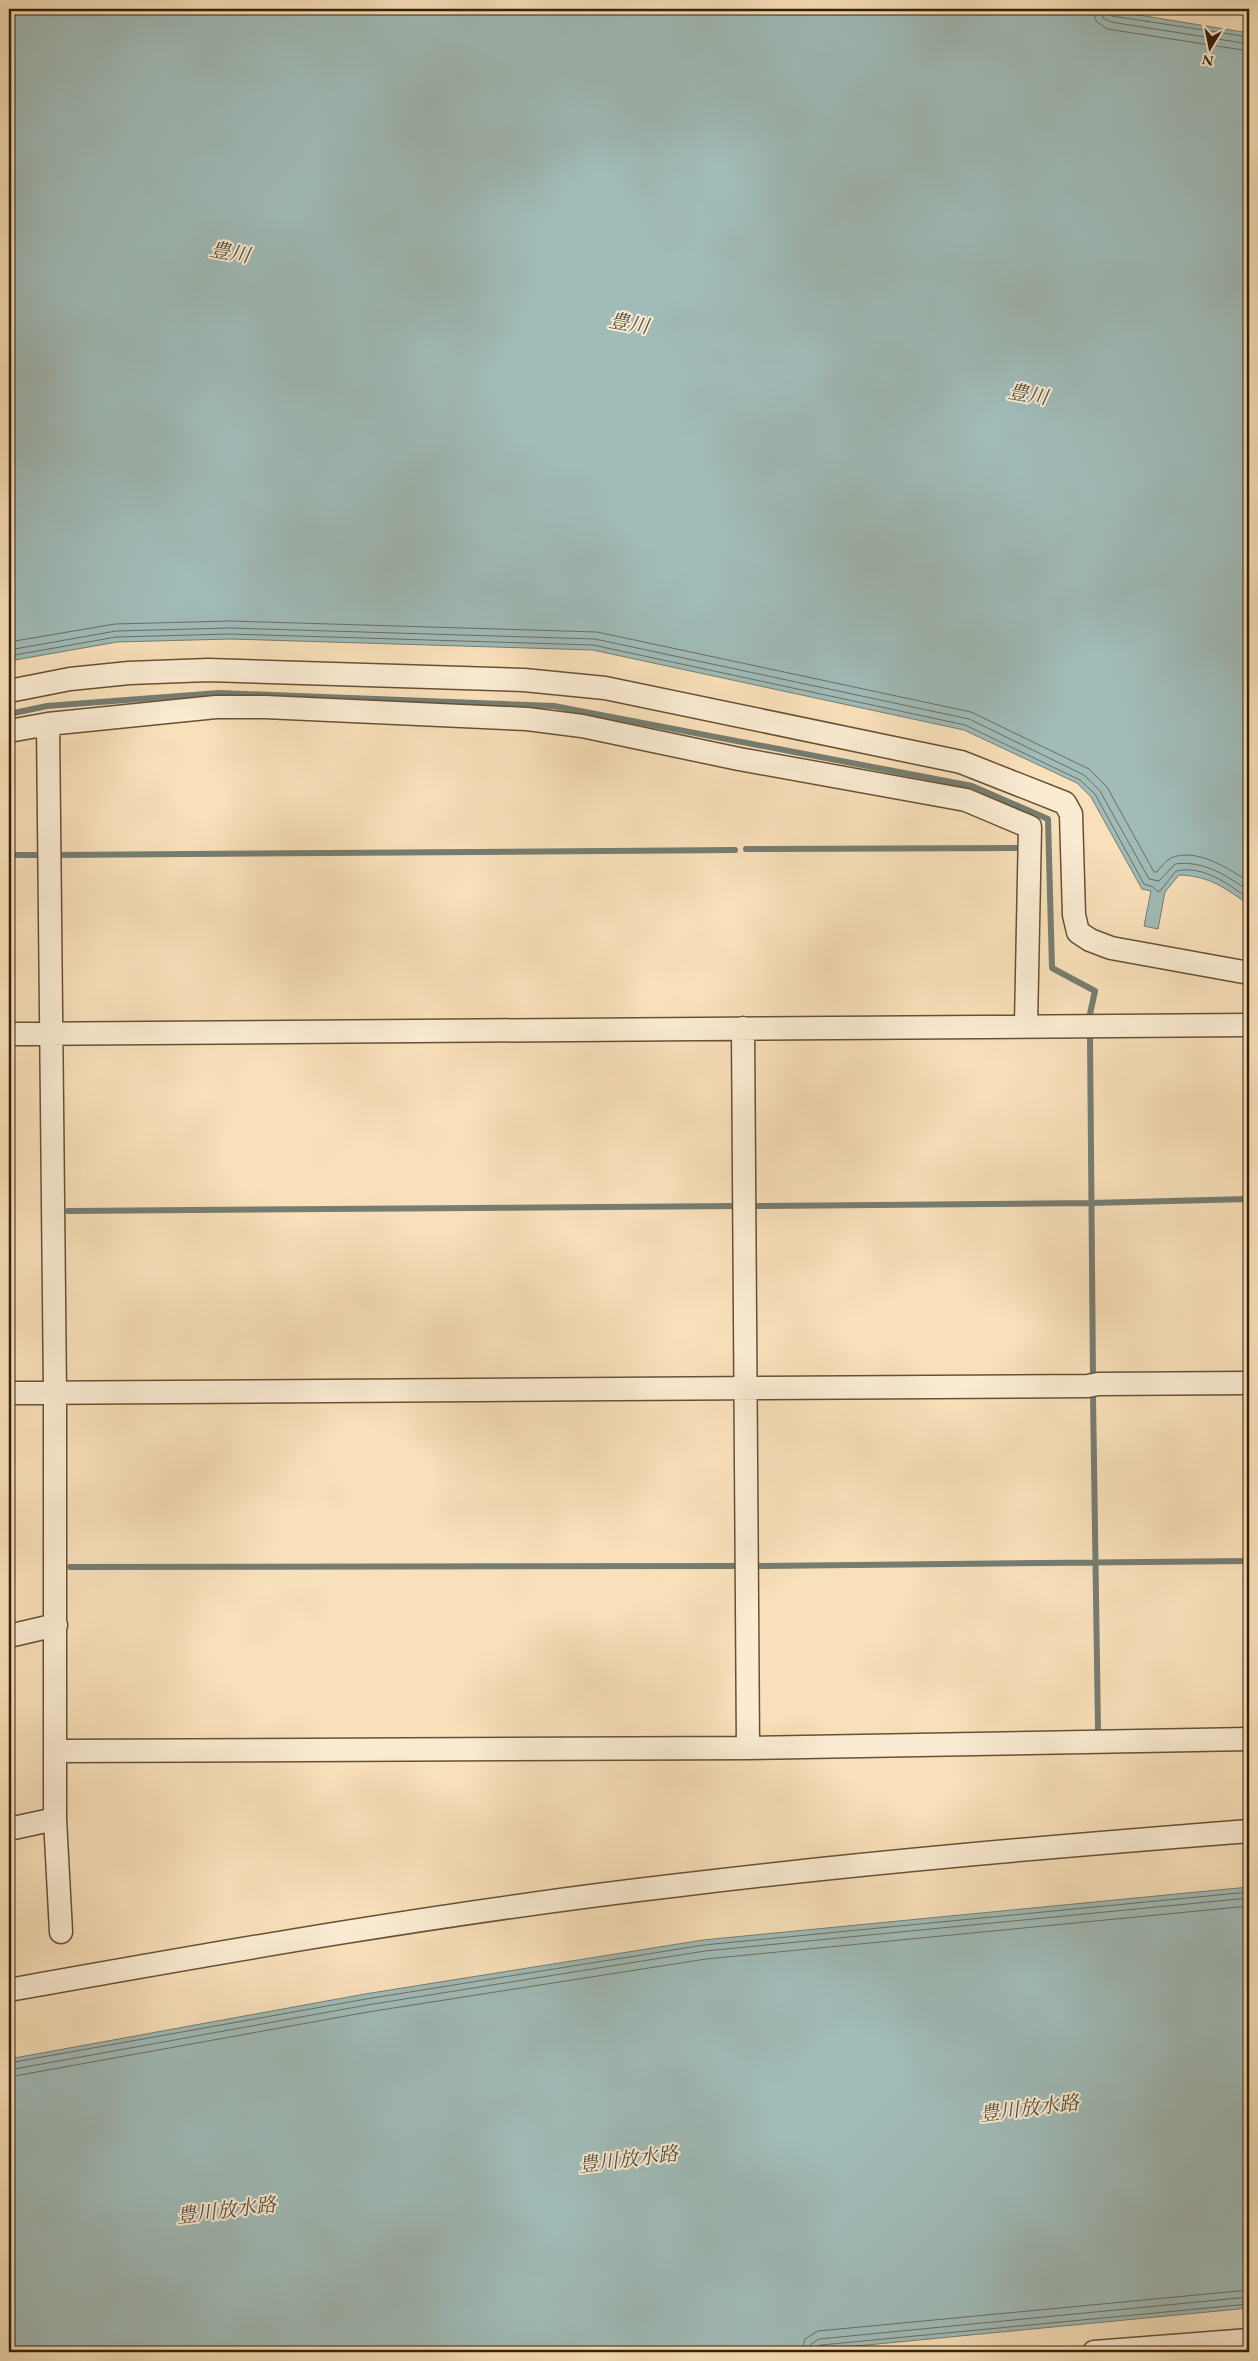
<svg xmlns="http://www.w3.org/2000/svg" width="1258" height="2361" font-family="'EB Garamond','Noto Serif JP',serif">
<rect width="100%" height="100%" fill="#f8e0ba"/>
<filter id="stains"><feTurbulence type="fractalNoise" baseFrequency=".004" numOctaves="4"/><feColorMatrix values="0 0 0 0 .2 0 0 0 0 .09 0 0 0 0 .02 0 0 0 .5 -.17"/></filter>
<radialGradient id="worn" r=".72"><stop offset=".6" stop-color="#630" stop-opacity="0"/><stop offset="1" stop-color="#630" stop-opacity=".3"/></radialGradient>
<path fill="#a0bbb8" stroke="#767d71" d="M9,9H1066L1108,10L1249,33V905C1225,888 1210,876 1179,875L1165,892L1158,929L1144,926L1151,891L1142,889L1091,797L1077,783L964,730L593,650L231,639L117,642L9,661Z
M1249,1887V2308L795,2352H9V2059L365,1994L703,1940Z"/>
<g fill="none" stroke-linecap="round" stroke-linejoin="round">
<path stroke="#6c6e60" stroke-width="1" d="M1093,9L1096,21L1107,29L1249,51
M1101,9L1103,18L1111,22L1249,44
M1107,9L1108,13L1112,16L1249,37
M9,642L115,624L230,621L597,632L971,712L1089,769L1107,787L1154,872H1157C1161,867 1165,861 1171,858C1196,847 1230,869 1249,882
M9,650L116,631L230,628L595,639L969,719L1084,775L1100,791L1149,879L1159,881L1175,864C1204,860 1227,876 1249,891
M9,656L116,637L230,634L593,645L965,725L1080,780L1095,794L1144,884L1153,887L1157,891H1160L1176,871C1204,865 1228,884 1249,899
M9,2063L366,1999L704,1945L1249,1892
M9,2070L367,2005L705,1951L1249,1898
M9,2077L368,2012L706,1959L1249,1906
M801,2352L805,2339L818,2331L1249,2290
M809,2352L811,2344L819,2339L1249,2297
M815,2352L816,2347L821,2345L1249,2304"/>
<path stroke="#767d71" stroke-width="6" d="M9,714L47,706L219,693L554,706L972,786L1048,819L1052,968L1095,991L1090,1014
M746,849L1024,848
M9,855H42
M55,855L735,850
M1090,1037L1093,1378
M752,1206L1091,1203L1249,1199
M68,1211L736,1206
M1093,1396L1098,1729
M753,1566L1249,1561
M70,1567L740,1566"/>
<defs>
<path id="street" d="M9,691L70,679L129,673L208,670L524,680L605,688L961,762L1065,803L1071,814L1074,915L1078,932L1090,940L1111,948L1249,973
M48,724L55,1393V1819L61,1932
M9,731L48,724L216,707H265L527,719L582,726L739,759L966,800L1030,827L1026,1025
M743,1028L748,1748
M9,1034L1249,1025
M9,1393L1088,1386L1098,1384L1249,1383
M9,1636L56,1625
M56,1751L748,1748L1249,1739
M9,1829L55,1819
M9,1990C232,1950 455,1911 680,1885C869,1862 1059,1846 1249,1831
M1094,2352L1249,2340"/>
</defs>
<use href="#street" stroke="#675134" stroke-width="25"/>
<use href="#street" stroke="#faebd2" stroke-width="22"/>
</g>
<g text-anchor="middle" stroke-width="4" stroke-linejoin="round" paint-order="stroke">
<g font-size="20" font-style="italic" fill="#564f3c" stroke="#faebd2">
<text transform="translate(230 252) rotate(10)" y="7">豊川</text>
<text transform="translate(629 323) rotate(10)" y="7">豊川</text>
<text transform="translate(1028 394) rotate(10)" y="7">豊川</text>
<text transform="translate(1029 2108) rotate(-7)" y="7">豊川放水路</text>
<text transform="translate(628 2159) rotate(-7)" y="7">豊川放水路</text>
<text transform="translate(226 2210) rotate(-7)" y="7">豊川放水路</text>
</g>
</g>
<rect width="1258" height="2361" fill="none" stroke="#f8e0ba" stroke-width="30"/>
<rect x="10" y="10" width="1238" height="2341" fill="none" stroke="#372107" stroke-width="2.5"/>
<rect x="15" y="15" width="1228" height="2331" fill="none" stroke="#372107"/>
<g transform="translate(1210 48) rotate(190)" stroke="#faebd2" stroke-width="4" paint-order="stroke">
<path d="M0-4L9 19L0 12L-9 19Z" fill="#372107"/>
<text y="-8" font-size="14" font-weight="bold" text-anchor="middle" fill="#372107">N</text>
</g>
<rect width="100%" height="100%" filter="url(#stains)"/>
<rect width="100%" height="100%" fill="url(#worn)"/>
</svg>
